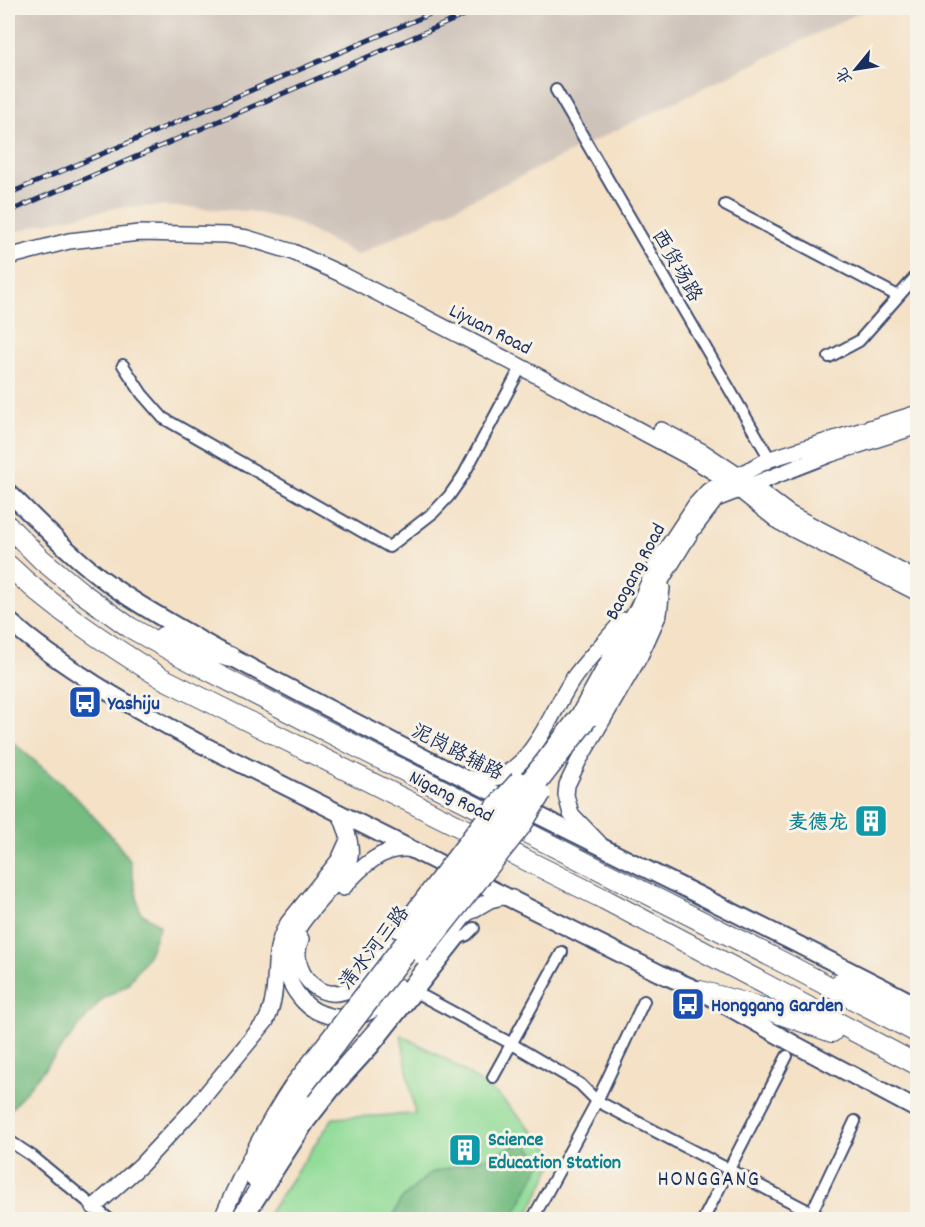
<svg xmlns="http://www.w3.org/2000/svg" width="925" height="1227" font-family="Dekko,'LXGW WenKai TC',sans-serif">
<rect width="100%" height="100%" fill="#f7f3e8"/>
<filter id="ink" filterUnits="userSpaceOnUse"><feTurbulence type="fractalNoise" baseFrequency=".0167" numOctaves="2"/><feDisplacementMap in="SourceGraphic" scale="12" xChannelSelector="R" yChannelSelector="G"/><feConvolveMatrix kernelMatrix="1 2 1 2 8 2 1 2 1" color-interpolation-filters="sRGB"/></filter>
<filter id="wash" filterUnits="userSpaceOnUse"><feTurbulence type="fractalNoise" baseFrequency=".008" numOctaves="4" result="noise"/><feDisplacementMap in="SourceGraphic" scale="24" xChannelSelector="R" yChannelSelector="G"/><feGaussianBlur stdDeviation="1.35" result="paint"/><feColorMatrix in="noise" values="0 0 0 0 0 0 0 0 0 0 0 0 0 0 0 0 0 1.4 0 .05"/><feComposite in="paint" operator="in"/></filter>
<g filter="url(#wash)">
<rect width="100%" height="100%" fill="#f4e1c6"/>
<path fill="#cec2b9" d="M8,8H865L861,12L357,255L292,221L249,211L159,206L120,207L40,224L8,235Z"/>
<path fill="#92dc98" stroke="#56867b" stroke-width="1.5" d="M401,1035L451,1062L498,1095L557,1156L526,1219L264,1220L333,1118L415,1114Z"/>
<path fill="#75bc80" stroke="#48766f" stroke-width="1.5" d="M8,738L73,794L114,839L130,861L140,912L160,925L149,954L127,985L101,1000L8,1113Z
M525,1142L542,1161L512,1219H392L400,1201L430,1173L485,1158Z"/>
</g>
<g filter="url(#ink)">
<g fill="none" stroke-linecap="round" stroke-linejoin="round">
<defs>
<path id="street" d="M556,90L770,459
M725,205L898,296
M829,357L859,341L918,274
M123,365L142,394L163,418L389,547L434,512L449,496L463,476L521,367
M417,993L512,1044L580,1084L597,1101L826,1220
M493,1077L562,952
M8,1140L32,1156L110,1220
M250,1214L309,1123L335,1090L374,1047L460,938L467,935L474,928
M532,1220L597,1101L644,1001
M703,1220L787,1056
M808,1220L855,1121"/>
<path id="secondary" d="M8,257L69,241L139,233L227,235L247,238L293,252L341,274L521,367L691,458L728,481L779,522L918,593
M661,430L703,452L739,476L790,514L918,580
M579,714L638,607L657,563L696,504L708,491L770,459L918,413
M589,720L633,645L651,598L665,574L691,532L716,499L831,454L918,426
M468,778C527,793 549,712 575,676C590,656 608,639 623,620
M340,813C345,827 354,846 349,862C346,873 336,883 328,891C299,925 264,959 304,1002C317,1016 340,1020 359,1016C376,1011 388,999 398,986
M599,843L571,814L566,795L567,785L578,762L640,656L659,614L662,588
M343,888C360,868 384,844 413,850
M301,939C288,968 318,1006 350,989C366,981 378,958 389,944
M253,1179L273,1138L302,1091
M94,1207L141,1165L197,1105L266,1021C283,987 267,957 288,923L339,860L348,840
M221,1220C242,1172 264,1127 293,1084
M238,1220L295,1126L316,1098L389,1014L466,914L490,900L502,897L512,898"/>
<path id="primary" d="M8,492C41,524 74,559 112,586C141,607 172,623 202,641C272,680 344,716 415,753C580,838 747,917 911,1002
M8,620C64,670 131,706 197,742L659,973L700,991L794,1044L918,1110"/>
<path id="highway" d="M8,526L41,559L82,593L129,627L179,655L369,753L790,966L918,1033
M8,565C54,609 107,644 162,678L604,899L918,1065
M163,637L230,657
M842,982L918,1013
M700,991L766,1009L832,1032"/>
</defs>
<use href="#street" stroke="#3c4a6e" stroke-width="14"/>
<use href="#secondary" stroke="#3c4a6e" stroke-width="18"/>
<use href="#primary" stroke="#3c4a6e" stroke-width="20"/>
<use href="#highway" stroke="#3c4a6e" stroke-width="22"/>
<use href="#street" stroke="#fff" stroke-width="10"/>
<use href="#secondary" stroke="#fff" stroke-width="15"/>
<use href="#primary" stroke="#fff" stroke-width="16"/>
<use href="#highway" stroke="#fff" stroke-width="20"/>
<defs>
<path id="rail" d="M8,194L444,8
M8,212L481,8"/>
</defs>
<use href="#rail" stroke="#1b2f5e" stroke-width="5"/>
<use href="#rail" stroke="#f7f3e8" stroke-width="3" stroke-dasharray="9" stroke-linecap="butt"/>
<defs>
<path id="secondary-bridge" d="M399,930L490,810L518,779
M421,956L523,827L543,794
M293,1084L579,714
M302,1091L589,720"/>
</defs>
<use href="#secondary-bridge" stroke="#3c4a6e" stroke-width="18" stroke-linecap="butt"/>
<use href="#secondary-bridge" stroke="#fff" stroke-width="15"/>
</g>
</g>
<defs>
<symbol id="bus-square" viewBox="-11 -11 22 22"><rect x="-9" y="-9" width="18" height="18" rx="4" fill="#1a4fb4" stroke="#f7f3e8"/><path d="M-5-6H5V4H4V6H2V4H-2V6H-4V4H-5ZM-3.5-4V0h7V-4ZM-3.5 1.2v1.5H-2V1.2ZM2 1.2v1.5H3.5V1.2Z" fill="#fff"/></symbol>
<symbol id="building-square" viewBox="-11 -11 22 22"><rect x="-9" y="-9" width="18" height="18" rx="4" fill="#0f9aa8" stroke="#f7f3e8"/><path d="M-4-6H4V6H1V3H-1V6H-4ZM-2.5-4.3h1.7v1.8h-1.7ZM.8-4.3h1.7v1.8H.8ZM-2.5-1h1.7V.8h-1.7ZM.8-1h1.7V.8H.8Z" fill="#fff"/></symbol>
</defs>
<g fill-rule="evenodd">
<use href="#bus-square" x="66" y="683" width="38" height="38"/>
<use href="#building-square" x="852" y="802" width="38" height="38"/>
<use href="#bus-square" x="669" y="985" width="38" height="38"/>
<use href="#building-square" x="446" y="1131" width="38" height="38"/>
</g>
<g text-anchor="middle" stroke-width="6" stroke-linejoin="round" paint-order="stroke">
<g font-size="20" fill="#1b2f5e" stroke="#f7f3e8">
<text transform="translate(678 265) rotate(60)" y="7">西货场路</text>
<text transform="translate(491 328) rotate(27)" y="7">Liyuan Road</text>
<text transform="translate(634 571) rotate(-62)" y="7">Baogang Road</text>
<text transform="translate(458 751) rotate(27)" y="7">泥岗路辅路</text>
<text transform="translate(452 795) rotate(27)" y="7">Nigang Road</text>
<text transform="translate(373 947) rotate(-52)" y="7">清水河三路</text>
</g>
<g font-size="20" font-weight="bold" fill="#164399" stroke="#f7f3e8" text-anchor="start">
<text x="108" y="709">Yashiju</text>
<text x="711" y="1011">Honggang Garden</text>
</g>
<g font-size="20" font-weight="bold" fill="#0d838f" stroke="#f7f3e8" text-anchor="end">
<text x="848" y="828">麦德龙</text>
<text x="488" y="1145" text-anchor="start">Science<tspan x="488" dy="23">Education Station</tspan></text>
</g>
<g font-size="22" letter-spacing="1.5" fill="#1b2f5e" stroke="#f7f3e8">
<text x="709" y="1185">HONGGANG</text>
</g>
</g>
<rect width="925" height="1227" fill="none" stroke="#f7f3e8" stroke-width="30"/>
<g transform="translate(856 69) rotate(240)" stroke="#f7f3e8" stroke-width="4.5" paint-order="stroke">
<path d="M0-4.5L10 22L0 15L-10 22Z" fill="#1b2f5e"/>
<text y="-9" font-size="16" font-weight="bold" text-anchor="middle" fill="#1b2f5e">北</text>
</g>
</svg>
